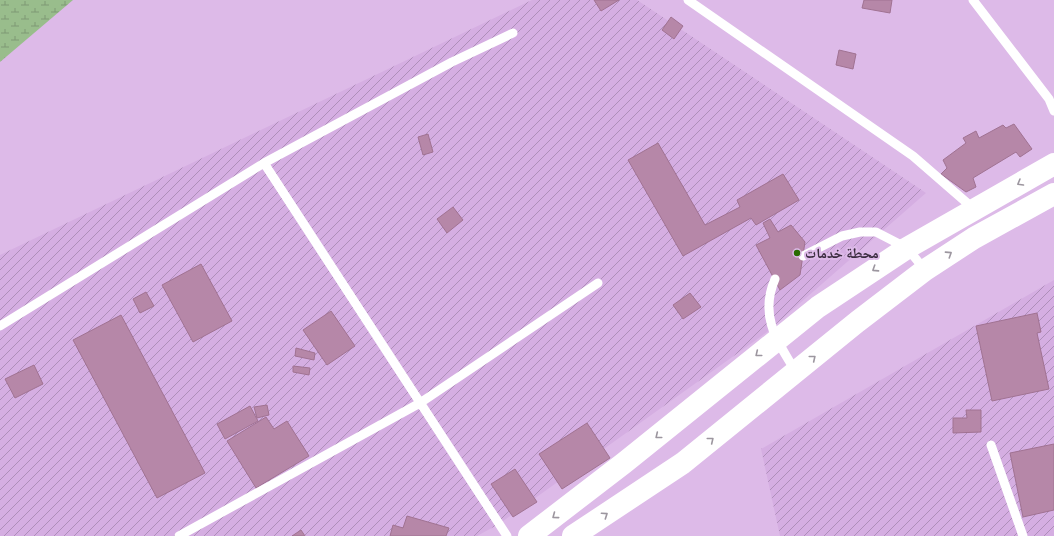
<svg xmlns="http://www.w3.org/2000/svg" width="1054" height="536" font-family="Roboto,'Noto Naskh Arabic',sans-serif">
<defs>
<pattern id="industrial-furrows" width="10" height="10" patternUnits="userSpaceOnUse"><rect width="10" height="10" fill="#d5aee2"/><path d="M-1 1l2-2M0 10L10 0M9 11l2-2" fill="none" stroke="#ae8eb9"/></pattern>
<pattern id="wetland-marsh" width="20" height="14" patternUnits="userSpaceOnUse"><rect width="20" height="14" fill="#99bd8c"/><path d="M1 5h8M5 5V1M11 12h8M15 12V8" fill="none" stroke="#7e9a74"/></pattern>
</defs>
<rect width="100%" height="100%" fill="#ddbae8"/>
<path fill="url(#industrial-furrows)" d="M532,0H637L926,193L767,332L499,524L477,536H0V255Z
M1054,280V536H780L761,449Z"/>
<path fill="url(#wetland-marsh)" d="M0,0H73L0,62Z"/>
<path fill="#b687a8" stroke="#a07292" d="M594,0H619L601,11Z
M864,0H892L890,13L862,8Z
M671,17L683,26L674,39L662,30Z
M839,50L856,54L853,69L836,65Z
M1014,124L1032,149L1020,157L1016,152L973,178L976,187L966,192L941,174L947,168L943,160L966,143L963,138L976,131L979,138L1003,125L1006,128Z
M428,134L433,152L423,155L418,137Z
M658,143L705,225L740,207L737,200L783,174L799,200L756,225L751,218L683,256L628,160Z
M453,207L463,220L447,233L437,219Z
M770,219L778,232L791,225L805,242L800,275L780,290L756,245L770,238L763,223Z
M201,264L232,321L193,342L162,285Z
M146,292L154,306L140,313L133,299Z
M690,293L701,307L683,319L673,305Z
M331,311L355,346L327,365L303,330Z
M1037,313L1041,332L1037,333L1049,389L992,401L976,326Z
M121,315L205,473L157,498L73,340Z
M296,348L315,353L314,360L295,356Z
M34,365L43,384L15,398L5,379Z
M293,366L310,368L309,375L293,372Z
M267,405L269,415L257,418L254,407Z
M250,406L258,421L225,439L217,424Z
M966,410H981V432L953,433V418H967Z
M266,417L274,429L287,421L309,456L256,488L227,441Z
M587,423L610,458L562,489L539,454Z
M1054,444V510L1023,517L1010,453Z
M515,469L537,502L513,517L491,484Z
M407,516L449,528L446,536H390L393,525L403,528Z
M301,530L305,536H292Z"/>
<g fill="none" stroke-linecap="round" stroke-linejoin="round">
<path stroke="#fff" stroke-width="9" d="M688,0L913,156L974,209
M973,0L1049,99L1054,111
M264,163L507,536
M803,256L842,236L860,232H876L907,248L925,270
M775,279C759,316 777,341 796,372
M0,326L264,163L452,62L513,33
M991,445L1023,536
M179,536L420,403L598,283"/>
<path stroke="#fff" stroke-width="22" d="M529,536L624,463L818,307L907,248L1054,164
M573,536L683,463L857,322L925,270L974,238L1054,194"/>
</g>
<defs><path id="oneway-chevron" d="M-2-3.5L2.5 0L-2 3.5" fill="none" stroke-width="1.6" stroke-linecap="round" stroke-linejoin="round"/></defs>
<g stroke="#9c969f">
<use href="#oneway-chevron" transform="translate(1020 183) rotate(150)"/>
<use href="#oneway-chevron" transform="translate(949 254) rotate(-33)"/>
<use href="#oneway-chevron" transform="translate(875 269) rotate(147)"/>
<use href="#oneway-chevron" transform="translate(758 354) rotate(141)"/>
<use href="#oneway-chevron" transform="translate(813 358) rotate(-39)"/>
<use href="#oneway-chevron" transform="translate(658 436) rotate(141)"/>
<use href="#oneway-chevron" transform="translate(711 440) rotate(-39)"/>
<use href="#oneway-chevron" transform="translate(605 515) rotate(-34)"/>
<use href="#oneway-chevron" transform="translate(555 516) rotate(143)"/>
</g>
<circle fill="#2a6c01" stroke="#ddbae8" stroke-width="1.5" cx="797" cy="253" r="4"/>
<g text-anchor="middle" stroke-width="4" stroke-linejoin="round" paint-order="stroke">
<g font-size="14" font-weight="bold" fill="#3a2c3f" stroke="#ddbae8" text-anchor="start">
<text x="805" y="258">محطة خدمات</text>
</g>
</g>
</svg>
